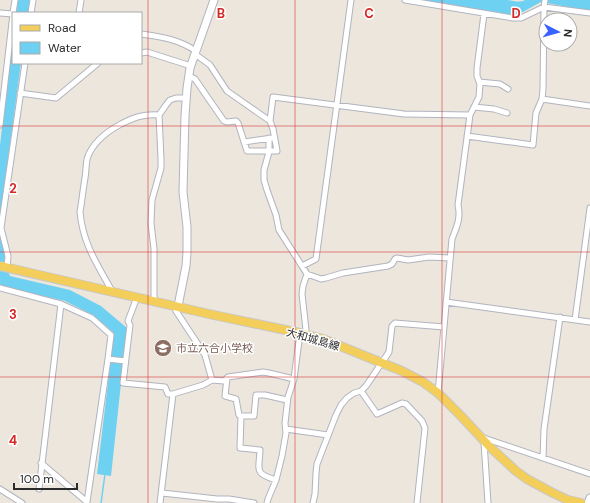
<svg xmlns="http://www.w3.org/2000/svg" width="590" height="503" font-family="'DM Sans','Noto Sans JP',sans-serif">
<rect width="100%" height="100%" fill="#ede6dd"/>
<path fill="#6ed1f2" d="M17,0H30L28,13H15Z
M419,0H508C514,1 520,3 525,0H590V11L541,2L521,13L510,15Z
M13,33V63H21L0,218V145Z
M0,235L5,257L4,262L10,276L70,290L101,306L127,328L111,476L97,474L114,333L93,315L65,301L0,286Z"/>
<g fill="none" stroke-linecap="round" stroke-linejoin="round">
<path stroke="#6ed1f2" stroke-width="1.5" d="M101,503L105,474"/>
<defs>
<path id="street" d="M405,0L513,18H521L544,7L590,13
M0,13L13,14
M13,13L15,0
M31,13L33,0
M79,13L81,0
M141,34C162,37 178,39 196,51
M141,53L147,52L191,66
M195,54L210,65L227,91L270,121
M189,76L195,79L208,98L224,121L227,122L236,121L238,123L247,151H277L273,129L270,121L273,97L404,114L470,115
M479,82L500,84L508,89
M20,93L56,98L98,63
M542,99L590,106
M474,107L494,109L507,113
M0,125L13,14
M467,136L533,145L536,113L542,99L543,89L544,7L545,0
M269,138V152L264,170V180L267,190L276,215L279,230L307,274L321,279L326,278L343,273L388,266L392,264L395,259L397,258L408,260L429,257L450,258
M244,142L272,138
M302,266L316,259L351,0
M7,268L8,256L1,228L25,63
M0,288L61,304L92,318L111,335L108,359L87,502L41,463
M112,291C97,264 83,244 80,212C82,201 83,189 85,178C86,172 86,165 87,159C92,143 106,132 121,124C135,117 143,114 159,115
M137,297L128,321L130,325L123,383L165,387L168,394H173L203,385L212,380L224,381L228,377L263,372L269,373L294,379
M154,301V249L151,223L152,200L161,168V159L159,115L166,105L170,100L176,98H186
M446,302L590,322
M176,306V311L205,355L212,380
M575,320L590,208
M306,335V330L302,294L303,286L307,274
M108,359L125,361
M227,378L225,396L236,399L239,415L241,416L240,448L260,450C259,471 254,473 276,480
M361,391L377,414L402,403L406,404L422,421L425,428L417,503
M438,393L452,239C457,226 461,218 458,205L470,115L479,97L480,84L477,76V68L484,14
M241,416H254L256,395H265L287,400
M286,429L328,435
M484,438L590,474
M484,442L488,503
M543,458L544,429L560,317
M0,489L22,503
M39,489L61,304
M162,493L217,499H229L254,503
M160,503L173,394
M267,503L268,499L276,480L282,456L286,433L285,423L288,397L294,379L300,333
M313,503L315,494L316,473L317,464L336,415L341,405L347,398L354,393L361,391L366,386L389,352L392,326L395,323L444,327"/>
<path id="secondary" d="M178,306L186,266L187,252V227L183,192L185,116L187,88L190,68L214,0
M588,503L590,498"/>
<path id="primary" d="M0,266L209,314L300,333L323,339L355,352L402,371L423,382L438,393L461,416L489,446L516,471L527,479L553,493L568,500L581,503"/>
</defs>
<use href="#street" stroke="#b1b4bf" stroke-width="7"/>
<use href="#secondary" stroke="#b1b4bf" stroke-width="9"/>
<use href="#primary" stroke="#c8c8c8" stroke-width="10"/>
<use href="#street" stroke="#fff" stroke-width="5"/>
<use href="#secondary" stroke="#fff" stroke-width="7"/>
<use href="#primary" stroke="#f4ce5b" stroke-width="8"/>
</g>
<path fill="none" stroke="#d62828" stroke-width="1" stroke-opacity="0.55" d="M148,0V503M295,0V503M442,0V503M0,126H590M0,252H590M0,377H590"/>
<defs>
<symbol id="school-disc" viewBox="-11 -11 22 22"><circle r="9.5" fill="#8d6e63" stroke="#fff"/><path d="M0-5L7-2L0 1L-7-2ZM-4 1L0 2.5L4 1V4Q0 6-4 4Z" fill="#fff"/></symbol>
</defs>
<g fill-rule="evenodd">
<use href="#school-disc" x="153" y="338" width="20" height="20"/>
</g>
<g text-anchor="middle" stroke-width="3" stroke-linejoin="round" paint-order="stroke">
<g font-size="11" fill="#2b2b2b" stroke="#fff">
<text transform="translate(313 339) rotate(16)" y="4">大和城島線</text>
</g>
<g font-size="11" fill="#785e54" stroke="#fff" text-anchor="start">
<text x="176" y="352">市立六合小学校</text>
</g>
</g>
<g font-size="13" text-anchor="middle" font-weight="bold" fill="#d62828" stroke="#fff" stroke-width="3" stroke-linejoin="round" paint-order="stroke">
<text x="221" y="18">B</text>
<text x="369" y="18">C</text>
<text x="516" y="18">D</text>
<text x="13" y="193">2</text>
<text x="13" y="319">3</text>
<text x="13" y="445">4</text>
</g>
<rect x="12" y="12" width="130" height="52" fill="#ffffff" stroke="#aaaaaa"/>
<rect x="20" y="25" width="20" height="6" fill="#f4ce5b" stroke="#aaaaaa"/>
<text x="48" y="32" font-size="12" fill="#2b2b2b">Road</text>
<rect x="20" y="42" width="20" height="12" fill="#6ed1f2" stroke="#aaaaaa"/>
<text x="48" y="52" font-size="12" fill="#2b2b2b">Water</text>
<g transform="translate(558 32) rotate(96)"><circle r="19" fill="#ffffff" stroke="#aaaaaa"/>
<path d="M0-3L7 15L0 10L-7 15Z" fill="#3962fe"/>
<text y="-6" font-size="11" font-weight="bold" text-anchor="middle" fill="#2b2b2b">N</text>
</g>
<path d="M14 483v6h63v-6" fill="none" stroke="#2b2b2b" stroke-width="2"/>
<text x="20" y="483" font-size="12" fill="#2b2b2b" stroke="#ffffff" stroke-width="3" paint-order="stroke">100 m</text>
</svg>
